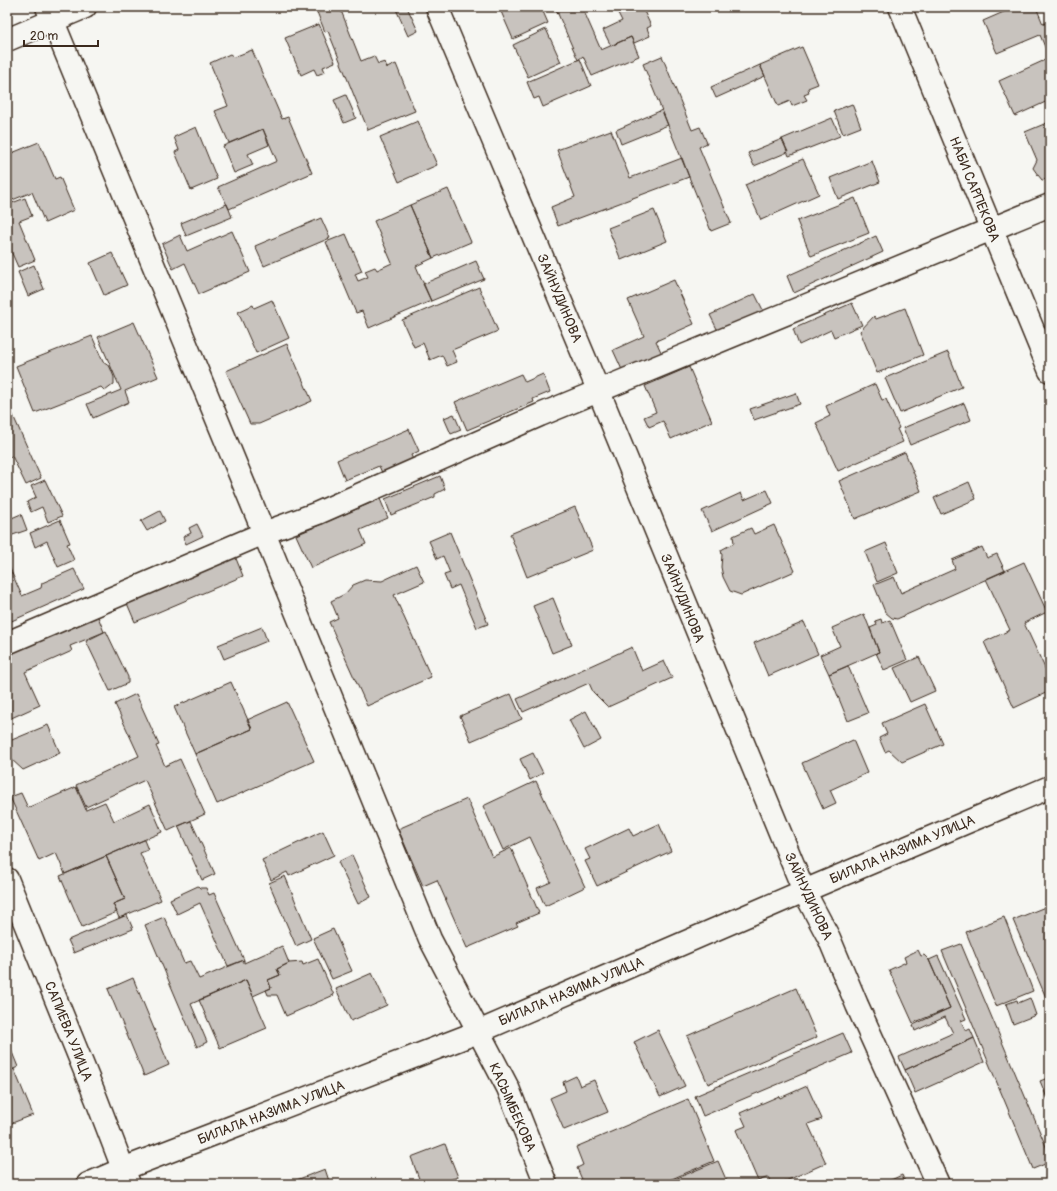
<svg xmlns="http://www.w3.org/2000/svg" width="1057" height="1191" font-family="Pangolin,sans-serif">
<rect width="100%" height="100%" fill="#f6f6f2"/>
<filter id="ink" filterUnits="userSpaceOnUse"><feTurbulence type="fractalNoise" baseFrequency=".025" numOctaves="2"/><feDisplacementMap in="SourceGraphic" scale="8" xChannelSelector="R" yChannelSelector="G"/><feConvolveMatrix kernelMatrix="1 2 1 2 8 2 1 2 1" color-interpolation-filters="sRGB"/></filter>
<g filter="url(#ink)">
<path fill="#c8c3be" stroke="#3b2a1e" d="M315,7H343L340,8L361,61L374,56L378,64L385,62L387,68L396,64L415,111L368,130L328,31L325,32Z
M395,7H407L418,31L408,36Z
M499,7H541L548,23L513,39Z
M555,7H582L601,50L631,37L639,56L592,76L583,56L578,60Z
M615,7H642L651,26L647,28L650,36L634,43L631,37L611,46L603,30L622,21Z
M1015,7H1036L1043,24L1050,21V59L1040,35L997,53L983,21Z
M319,24L335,62L323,67L325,72L317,75L314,69L301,75L285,38Z
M546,29L561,62L528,77L513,45Z
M802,47L818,84L808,88L809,93L804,95L807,100L792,106L790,101L778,106L760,65Z
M252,50L282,119L288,117L312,173L229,209L218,187L277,161L263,129L229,143L215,111L228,106L210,63L230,54L234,57Z
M662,56L692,130L700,127L707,143L699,147L731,223L711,231L643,64Z
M580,59L591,86L543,107L539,97L534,99L527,82Z
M1045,60L1050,71V100L1015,116L999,81Z
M760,65L765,76L716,98L711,87Z
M346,95L356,118L344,123L334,100Z
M852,104L861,127L843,134L834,111Z
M662,110L668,125L621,144L616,130Z
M832,118L840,136L789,156L782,139Z
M418,121L437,165L399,182L380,137Z
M1049,122L1050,179L1042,180L1038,175L1033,168L1037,160L1025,132Z
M196,127L217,179L191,190L175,152L179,150L174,137Z
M263,129L269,145L248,154L253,165L234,173L223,146Z
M611,130L630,178L682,158L689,177L558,226L551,207L575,197L557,150Z
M782,139L788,152L754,166L748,153Z
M39,142L55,179L60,177L74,210L45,223L32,192L10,201L7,193V155Z
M803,159L819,194L761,220L745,185Z
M872,161L880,182L838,199L830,178Z
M448,189L471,242L433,258L410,205Z
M25,198L32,216L19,221L35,260L18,267L7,242V204V205Z
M855,198L869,233L811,256L797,221Z
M227,204L232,217L186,236L181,223Z
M410,205L433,258L416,266L431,301L369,328L362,311L356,313L326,242L346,234L362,271L355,274L358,281L368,277L365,271L375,267L377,270L392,263L374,221Z
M654,210L667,241L621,260L608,228Z
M321,218L330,238L264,266L255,246Z
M232,231L250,272L199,294L185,263L173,269L162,244L180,235L187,251Z
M876,236L883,252L794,293L787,276Z
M112,253L127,285L104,295L90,263Z
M476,261L484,279L431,301L423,284Z
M34,265L44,289L28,296L18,272Z
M674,280L694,324L656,341L662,354L623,372L613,350L644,336L628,300Z
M479,287L498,331L452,350L457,362L447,366L442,355L430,360L423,343L414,347L402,320Z
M755,294L765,314L720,335L710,315Z
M272,300L289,338L256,353L238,312L253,305L254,308Z
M852,303L862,325L834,337L831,330L799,345L793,329Z
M905,308L923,355L877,373L860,331L874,316L876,319Z
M134,322L158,377L125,391L129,402L93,418L87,404L121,390L98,337Z
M92,336L103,362L110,367L114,377V384L105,391L101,387L35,413L16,366Z
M287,344L312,401L259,424H250L226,371Z
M948,352L962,387L900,413L885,378Z
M689,367L712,421L671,439L663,421L649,427L644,417L656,412L645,386Z
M521,374L525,382L543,374L550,392L533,399L534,402L467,430L455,402Z
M875,384L882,400L886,399L899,428L897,429L903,442L838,471L816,423L830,416L826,406Z
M796,393L800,404L754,420L750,409Z
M7,402L41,478L26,485L12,456L7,458Z
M964,403L971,420L910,445L903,428Z
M454,414L461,430L451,434L444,418Z
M409,429L419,451L411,455L414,462L383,475L379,466L345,480L337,460Z
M905,452L921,491L855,519L839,481Z
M440,476L445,489L435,494V497L391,515L385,499Z
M45,480L62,516L48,522L42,507L31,512L27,502L36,497L31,486Z
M969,482L976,499L941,514L934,498Z
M767,490L773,503L712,531L702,511L741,493L744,500Z
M380,499L388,518L360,530L366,544L311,568L296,535Z
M575,507L593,550L527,577L510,534Z
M160,511L165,521L147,531L141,521Z
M21,514L27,530L7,537V520Z
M60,520L70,543L67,544L74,560L58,567L47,541L35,547L30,533Z
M197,524L203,536L186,544L183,537L191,533L189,528Z
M774,525L795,571L741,595L730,591L723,577L721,567L722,555L721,550L734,543L733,536L751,528L754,534Z
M450,532L488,624L477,628L459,585L450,589L444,575L450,573L443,556L437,559L429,541Z
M886,543L898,573L877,582L865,552Z
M982,547L987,558L997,554L1005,571L897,619L892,618L885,612L874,585L894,577L901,593L955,569L952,560Z
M235,556L243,576L135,622L126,601Z
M7,562L22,596L41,588L42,583L74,569L84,589L7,623Z
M1024,562L1047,612L1024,623L1050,679V691L1014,708L984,642L1010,630L986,579Z
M416,565L424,582L394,595L431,677L367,706L329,622L338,618L331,601L345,594L353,585L365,580L382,581Z
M553,598L572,645L552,653L533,606Z
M97,614L104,632L70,646L72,651L25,672L40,705L7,720V654Z
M864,614L879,652L829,674L820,655L840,646L832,628Z
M881,619L882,623L890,620L907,660L884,670L876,653L879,652L870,628L877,625L875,621Z
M804,622L818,654L768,676L754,643Z
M262,627L267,641L224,659L218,645Z
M106,631L128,677V683L110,691L86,641Z
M632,647L642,671L664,661L672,678L608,707L593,692L589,683L523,712L517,699Z
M919,657L935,691L910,702L894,668Z
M848,666L868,713L848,721L829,674Z
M231,682L252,729L195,754L174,707Z
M136,694L159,745L156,746L165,766L180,759L205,814L168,831L145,780L86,807L76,785L139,756L115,704Z
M511,694L522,719L471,741L460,716Z
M287,702L314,761L217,804L195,754L252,729L247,720Z
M925,704L943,744L902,762L889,750L885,752L879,738L887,734L882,723Z
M586,711L601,740L584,749L569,720Z
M48,725L60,753L23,770L11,759L7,749V742Z
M853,740L867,773L830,790L836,803L823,809L802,763Z
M533,753L543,773L530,780L520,759Z
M536,781L585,887L545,906L537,888L551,882L530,837L503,850L483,806Z
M76,787L86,810L105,802L114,821L150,804L162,832L65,874L56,853L39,861L10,797L21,793L28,808Z
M467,799L492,857L511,848L539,913L516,923L518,926L467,948L437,880L423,886L398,829Z
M191,821L215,874L202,880L178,826Z
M659,824L671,851L597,886L585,861L590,859L585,849L629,828L633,836Z
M323,831L334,855L289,876L287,872L271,880L262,860Z
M144,840L148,850L140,853L161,900L119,918L113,904L125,899L106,856Z
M352,855L371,897L358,904L338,862Z
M106,856L125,899L113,904L117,912L82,927L60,876Z
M285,876L311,939L296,946L269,883Z
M198,886L200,888H206L209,895L214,893L244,960L228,966L200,903L177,914L170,899Z
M1050,905V939L1046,940L1050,950V1007L1013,920Z
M127,915L133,929L74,953L68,940Z
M164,917L184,963L190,961L199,979L244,960V963L282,946L289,963L277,969L280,975L268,980L271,988L253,996L246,980L191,1004L207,1042L197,1047L145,925Z
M1004,917L1033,991L996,1006L966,932Z
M333,929L352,971L332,979L313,938Z
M961,944L1050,1156V1162L1033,1169L942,951Z
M918,950L921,956L924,955L929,960L950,1008L913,1023L889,970L906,962L904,957Z
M938,956L966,1019L961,1021L966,1031L970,1029L974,1038L905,1070L899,1057L953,1033L945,1017L915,1031L913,1025L950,1008L929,960Z
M318,959L334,995L286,1016L277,995H268L266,990L271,988L268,980L280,975L277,969L289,963L302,962L303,965Z
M372,973L387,1005L351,1021L336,989Z
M133,978L169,1065L144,1076L108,989Z
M246,980L267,1028L220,1048L199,1000Z
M796,988L817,1037L708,1084L687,1036Z
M1030,998L1036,1015L1013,1024L1006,1004L1017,1000L1018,1003Z
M658,1030L685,1086L660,1097L634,1042Z
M843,1033L852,1053L703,1116L695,1096Z
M974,1038L984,1062L915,1093L905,1070Z
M7,1040L18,1067L7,1072Z
M14,1069L33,1115L7,1125V1072Z
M576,1076L580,1086L594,1080L608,1112L564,1130L550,1098L566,1091L563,1082Z
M1050,1077V1105L1040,1081Z
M807,1086L822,1119L808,1124L826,1163L779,1184H773L769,1177L758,1181L736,1130L746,1126L740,1113L779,1096L780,1098Z
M688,1099L714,1161L660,1184H584L577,1168L583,1165L576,1147Z
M445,1144L458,1177L438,1184H421L411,1157Z
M718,1161L728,1184H663Z
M325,1169L330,1184H286Z
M902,1175L906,1184H882Z"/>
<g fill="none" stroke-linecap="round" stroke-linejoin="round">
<defs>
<path id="minor" d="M47,7L264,533L430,939L508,1088L546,1184
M437,7L599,392L804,891
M900,7L1050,371
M7,643L264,533L318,513L540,415L1050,205
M7,879L96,1098L129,1184"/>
<path id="tertiary" d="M7,40L85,7
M804,891L829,938L857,1005L938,1184
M88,1184L123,1169L478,1032L804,891L1050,787"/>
</defs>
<use href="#minor" stroke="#3b2a1e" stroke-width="25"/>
<use href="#tertiary" stroke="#3b2a1e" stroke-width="25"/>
<use href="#minor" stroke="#f6f6f2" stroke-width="22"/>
<use href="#tertiary" stroke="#f6f6f2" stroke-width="22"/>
</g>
</g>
<g text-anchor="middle" stroke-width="3.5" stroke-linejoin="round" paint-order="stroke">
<g font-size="14" fill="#3b2a1e" stroke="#f6f6f2">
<text transform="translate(975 189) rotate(68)" y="5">НАБИ САРПЕКОВА</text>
<text transform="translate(560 298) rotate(67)" y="5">ЗАЙНУДИНОВА</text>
<text transform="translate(683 598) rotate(68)" y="5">ЗАЙНУДИНОВА</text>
<text transform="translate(902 849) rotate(-23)" y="5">БИЛАЛА НАЗИМА УЛИЦА</text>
<text transform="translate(809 896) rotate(65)" y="5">ЗАЙНУДИНОВА</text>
<text transform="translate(571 991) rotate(-23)" y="5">БИЛАЛА НАЗИМА УЛИЦА</text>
<text transform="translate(69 1031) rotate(68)" y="5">САПИЕВА УЛИЦА</text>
<text transform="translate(513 1107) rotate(66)" y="5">КАСЫМБЕКОВА</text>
<text transform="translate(271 1112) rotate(-21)" y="5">БИЛАЛА НАЗИМА УЛИЦА</text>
</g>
</g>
<rect width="1057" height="1191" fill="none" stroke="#f6f6f2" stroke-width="24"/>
<rect x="12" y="12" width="1033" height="1167" fill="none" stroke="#3b2a1e" stroke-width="1.5" filter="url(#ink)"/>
<path d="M24 40v6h74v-6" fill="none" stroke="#3b2a1e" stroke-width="2"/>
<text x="30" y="40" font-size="12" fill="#3b2a1e" stroke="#f6f6f2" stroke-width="3" paint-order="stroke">20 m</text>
</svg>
